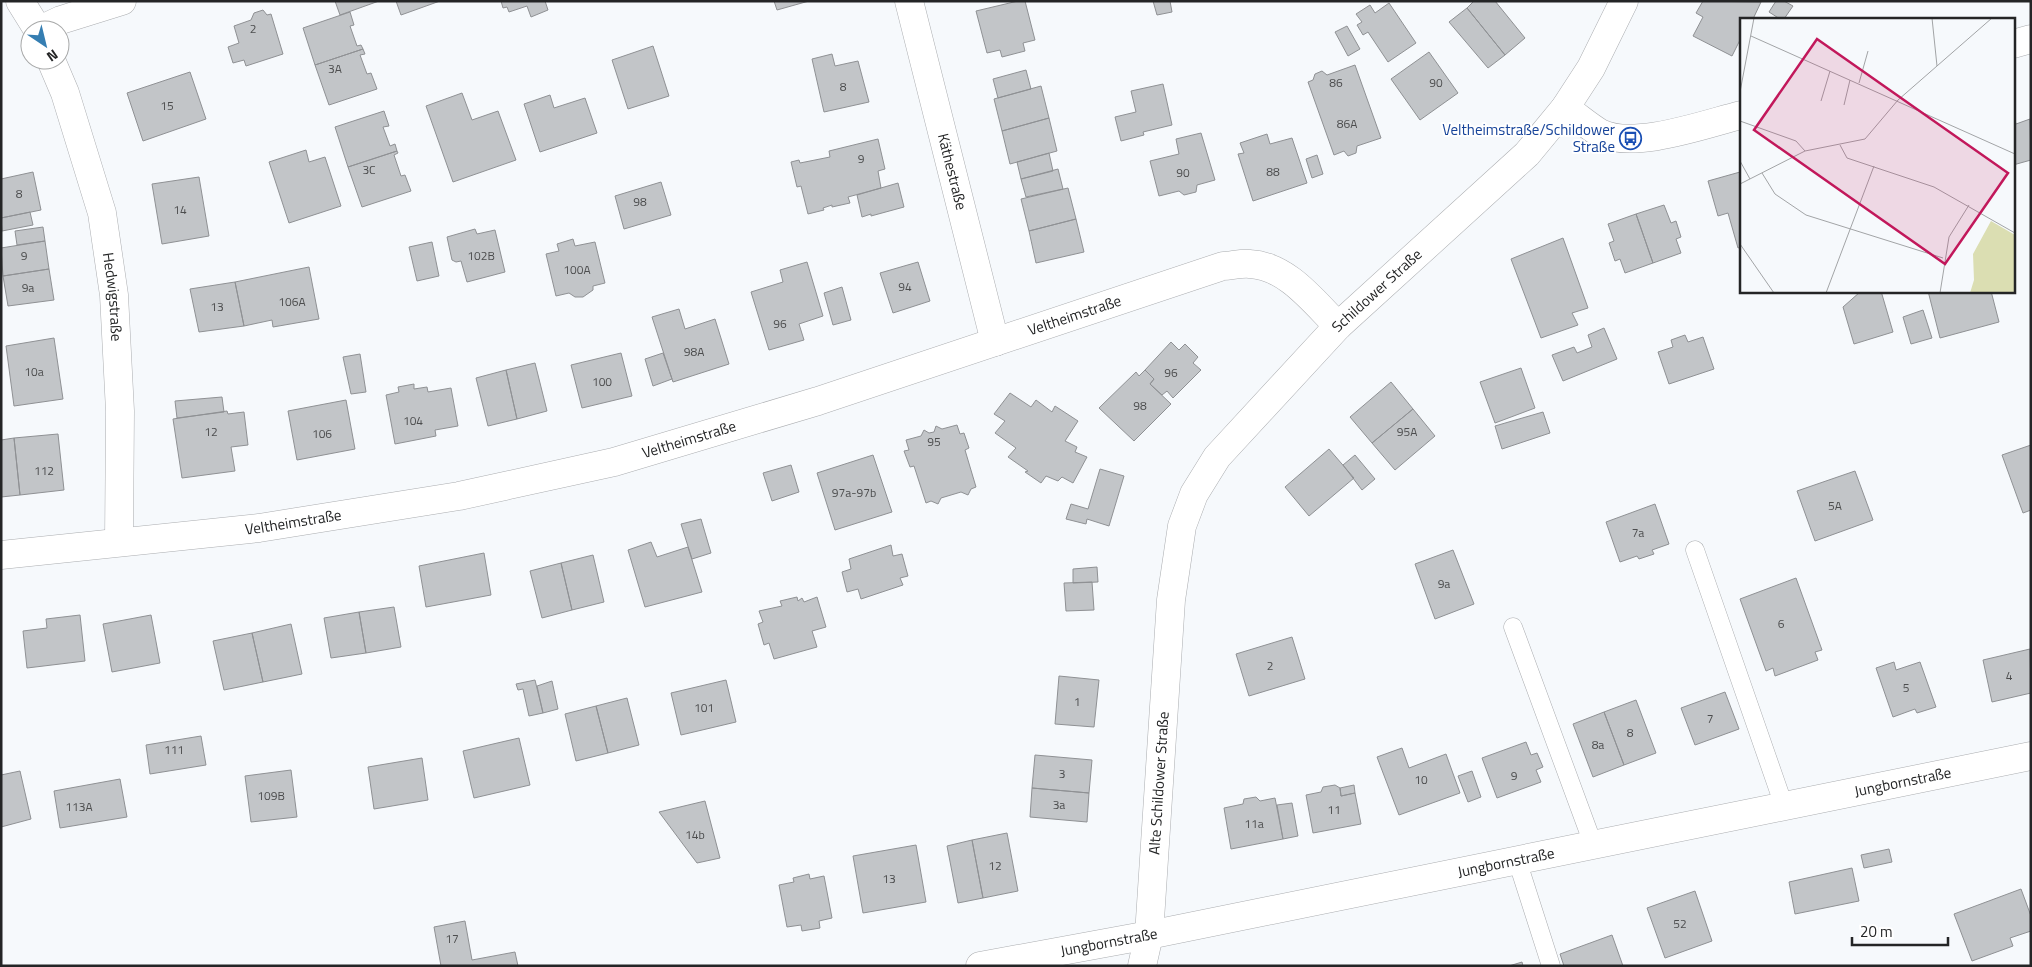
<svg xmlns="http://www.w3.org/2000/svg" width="2032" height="967" font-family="'Titillium Web',sans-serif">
<rect width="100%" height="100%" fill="#f6f9fc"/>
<path fill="#c2c5c8" stroke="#8f9194" d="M335,1H379L340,15Z
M396,1H440L401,15Z
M501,1H545L548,10L531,17L527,6L509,12L507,7L503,8Z
M774,1H809L777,10Z
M1018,1H1025L1035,40L1023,43L1025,51L1002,57L1000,50L987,53L976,11Z
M1153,1H1170L1172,12L1157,15Z
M1474,1H1495L1525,38L1505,55L1467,8Z
M1703,1L1761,2L1753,19H1741V38L1732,56L1693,36L1703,17L1696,13Z
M1776,1H1784L1793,6L1784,19H1780L1769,12Z
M1389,3L1416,43L1388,62L1368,32L1363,35L1357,25L1362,22L1356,14L1370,5L1375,13Z
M1467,8L1505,55L1488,68L1449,22Z
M263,10L267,15L271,14L283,54L246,66L244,60L233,63L228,47L239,43L234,26L251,20L254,13Z
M350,12L354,25L350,26L357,46L361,45L363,49L315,65L303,28Z
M1347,26L1360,49L1348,56L1335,32Z
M653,46L669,96L628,109L612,60Z
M363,49L365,54L360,55L367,74L371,73L377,89L329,105L315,65Z
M1429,52L1458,93L1420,120L1391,79Z
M832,54L835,66L858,61L869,102L824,112L812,59Z
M1355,65L1381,138L1357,146L1356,153L1348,156L1344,151L1334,155L1308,82L1313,80L1315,74L1322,71L1327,75Z
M1026,70L1031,89L998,98L993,79Z
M190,72L206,119L143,141L127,93Z
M1163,84L1172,125L1143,132L1144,135L1121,141L1115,117L1136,112L1131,91Z
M1041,86L1049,118L1002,131L994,99Z
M462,93L472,120L498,111L516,160L453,182L426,106Z
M550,95L554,108L585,98L597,133L540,152L524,104Z
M384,111L389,126L383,127L390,146L395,144L397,151L348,167L335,127Z
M1049,118L1057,151L1010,164L1002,131Z
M2030,119L2031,160L2013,165V121L2015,120L2016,124Z
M1201,133L1215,180L1197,185L1196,192L1184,195L1179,191L1159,196L1150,161L1179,154L1176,139Z
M1267,134L1270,144L1292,138L1307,183L1253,201L1238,154L1244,153L1240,143Z
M878,139L885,169L878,171L881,188L848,197L850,203L832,207V205L823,208L824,210L808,214L801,186L797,187L791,162L799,160L800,163L830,157L829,151Z
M306,150L309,162L325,157L341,206L289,223L269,162Z
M397,151L398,153L394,155L401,176L405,175L411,191L362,207L348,167Z
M1049,153L1053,171L1021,179L1017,162Z
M1317,155L1323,174L1312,178L1306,159Z
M1058,169L1063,189L1026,197L1021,179Z
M33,172L41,210L1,218V179Z
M1740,172L1741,247L1738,248L1728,213L1718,216L1708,181Z
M199,177L209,236L162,244L152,184Z
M661,182L671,215L624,229L615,196Z
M898,183L904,207L871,216V214L862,217L857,195Z
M1068,188L1076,219L1029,231L1021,199Z
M1664,205L1671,223L1676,221L1681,237L1676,239L1681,253L1653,263L1636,214Z
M30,212L33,225L2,231L1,218Z
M1636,214L1653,263L1625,273L1620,259L1615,261L1609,243L1614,241L1608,224Z
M1076,219L1084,252L1036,263L1029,231Z
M43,227L45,241L17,245L15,231Z
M475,229L477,234L495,230L505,272L467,282L461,261L456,262L452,260L447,237Z
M1563,238L1588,308L1572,313L1578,325L1541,338L1511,259Z
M573,239L575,246L595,242L605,283L593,286V290L583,297H575L569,293L556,296L546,254L559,251L557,244Z
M45,241L49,269L3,276L1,248Z
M432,242L439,276L417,281L409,247Z
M807,262L823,316L799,324L804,340L769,350L751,292L783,282L780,270Z
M918,262L930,301L893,313L880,273Z
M309,267L319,319L273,327L272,320L244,326L235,282Z
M49,269L54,300L8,306L3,276Z
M235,282L244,326L199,332L190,289Z
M842,287L851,320L833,325L824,293Z
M1881,291L1893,332L1854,344L1843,307L1860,292Z
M1928,291H1991L1999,322L1940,338Z
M679,309L685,329L715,319L729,364L673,382L652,317Z
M1923,310L1932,338L1911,344L1903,317Z
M1604,328L1617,359L1563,381L1552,355L1574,347L1577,353L1592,347L1588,335Z
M1685,335L1688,342L1703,337L1714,369L1669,384L1658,352L1673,347L1671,340Z
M54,338L63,399L14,406L6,346Z
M1171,342L1179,350L1185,344L1198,357L1193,363L1201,370L1173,398L1167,391L1162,395L1150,384L1154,379L1145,370Z
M621,353L632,396L582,408L571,365Z
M663,353L672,379L653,386L645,359Z
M360,354L366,392L351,394L343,357Z
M535,363L547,411L517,419L506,370Z
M1521,368L1535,408L1495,423L1480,382Z
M506,370L517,419L488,426L476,378Z
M1145,370L1154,379L1150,384L1171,404L1134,441L1099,408L1136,372L1139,376Z
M1391,382L1413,409L1372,443L1350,417Z
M414,384V389L427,387L428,392L451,388L458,426L435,430L436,436L395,444L386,395L399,392L398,387Z
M1010,393L1031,407L1036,400L1052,412L1055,406L1078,421L1065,441L1077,447L1075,452L1087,457L1073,483L1062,477L1058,481L1046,476L1041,483L1025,472L1028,471L1008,457L1016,448L995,433L1005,421L994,414Z
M222,397L224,412L177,418L175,401Z
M346,400L355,449L297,460L288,411Z
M1413,409L1435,436L1395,470L1372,443Z
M227,411L228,414L244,412L248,445L231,447L235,471L182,478L173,419Z
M1543,412L1550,433L1502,449L1495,426Z
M957,425L960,434L964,433L969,448L965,450L976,487L971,489L968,495L961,492L941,498L938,504L931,501L926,503L914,466L910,467L904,451L909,450L906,440L921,436L924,430L929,433L934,432L936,426L942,429Z
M58,434L64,490L20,495L14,438Z
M14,438L20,495L1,497V440Z
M2031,445V510L2023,513L2002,455Z
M1329,449L1354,478L1309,516L1285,487Z
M873,455L892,512L835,530L817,473Z
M1355,455L1375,479L1362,490L1343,465Z
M791,465L799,492L772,501L763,473Z
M1100,469L1124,476L1109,526L1087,519L1086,524L1066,519L1071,504L1088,509Z
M1855,471L1873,520L1815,541L1797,491Z
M1655,504L1669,544L1652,550L1654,554L1639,559L1637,556L1620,562L1606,522Z
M701,519L711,553L692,559L681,524Z
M651,542L657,557L688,547L702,592L645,607L628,550Z
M891,545L893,556L902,554L908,576L900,578L903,585L861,599L858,589L847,592L842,572L851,569L849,559Z
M1453,550L1474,604L1435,619L1415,564Z
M484,553L491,595L426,607L419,566Z
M593,555L604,602L572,610L561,563Z
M561,563L572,610L542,618L530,571Z
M1097,567L1098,582L1073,583V569Z
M1796,578L1822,650L1815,652L1818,660L1775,676L1773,668L1766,671L1740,599Z
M1092,582L1094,610L1066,611L1064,583Z
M797,597L798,601L802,598L804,602L817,597L826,627L812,631L817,647L774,659L769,643L764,645L758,624L763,622L759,611L782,606L780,601Z
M394,607L401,647L366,653L359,612Z
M359,612L366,653L331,658L324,618Z
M80,615L85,661L27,668L23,631L47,628L46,619Z
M151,615L160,663L112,672L103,624Z
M291,624L302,674L263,682L252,633Z
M252,633L263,682L224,690L213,641Z
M1292,637L1305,679L1249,696L1236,654Z
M2030,649L2031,693L1992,702L1983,660Z
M1894,662L1896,670L1920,662L1936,707L1917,713L1915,709L1893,717L1876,668Z
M1059,676L1099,680L1094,727L1055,724Z
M535,680L543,713L529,716L523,689L518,690L516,684Z
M726,680L736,722L681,735L671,693Z
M552,681L558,709L543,713L537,686Z
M1725,692L1739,729L1695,745L1681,708Z
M627,698L639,745L608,753L596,706Z
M1636,700L1656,753L1624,765L1604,712Z
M596,706L608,753L576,761L565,714Z
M1604,712L1624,765L1593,777L1573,724Z
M201,736L206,765L150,774L146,745Z
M519,738L530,785L474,798L463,751Z
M1526,742L1531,755L1537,753L1543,767L1536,770L1541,782L1497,798L1482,758Z
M1402,748L1409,768L1446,754L1460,793L1399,815L1377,757Z
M1035,755L1092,760L1089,793L1032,788Z
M422,758L428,800L374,809L368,767Z
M291,770L297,817L251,822L245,776Z
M20,771L31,819L1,827V775Z
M1472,771L1481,797L1468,802L1458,776Z
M120,779L127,817L60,828L54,791Z
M1335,785L1340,788L1341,796L1355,793L1361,824L1313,833L1306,795L1321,792L1323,787Z
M1354,785L1355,793L1341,796L1340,788Z
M1032,788L1089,793L1087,822L1030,817Z
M1256,797L1260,801L1275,798L1283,839L1231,849L1224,808L1243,804L1244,799Z
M705,801L720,858L697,863L659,812Z
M1292,803L1298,836L1283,839L1277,805Z
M1007,833L1018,891L983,898L972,840Z
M972,840L983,898L958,903L947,846Z
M916,845L926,902L863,913L853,856Z
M1889,849L1892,862L1864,868L1861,855Z
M1852,868L1859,901L1795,914L1789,882Z
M809,874L810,879L824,876L832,918L819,921L820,928L802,931L801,925L787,927L779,885L794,882L793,878Z
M2021,889L2031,916V931L2010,938L2013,946L1972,961L1954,914Z
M1695,891L1712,941L1665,958L1647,908Z
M465,921L472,960L515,952L518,966H441L434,927Z
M1612,935L1623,966H1564L1560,954Z
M1522,962L1523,966H1509Z"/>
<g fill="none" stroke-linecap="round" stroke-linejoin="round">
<defs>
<path id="service" d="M1695,550L1784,806
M1513,627L1593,844
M1517,860L1551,966"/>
<g id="minor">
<path d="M20,1L38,30"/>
<path id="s1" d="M909,1L995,342"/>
<path d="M40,30L61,20L122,1"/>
<path d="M2013,44L2031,39"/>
<path id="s2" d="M51,60L65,93L102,213L114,295L120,411L119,542"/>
<path d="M1565,108C1577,116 1588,126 1600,133C1634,150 1705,124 1741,115"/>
<path id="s3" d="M1,555L259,528L459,496L614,462L818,401L1223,266C1231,266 1241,263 1250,264C1287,266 1313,301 1338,326"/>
<path id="s4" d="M980,966L1149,935L2031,756"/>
<path id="s5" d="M1142,966L1149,935L1171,600L1182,526L1194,494L1217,457L1338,326L1527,154L1565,108L1591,68L1624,1"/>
</g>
</defs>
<use href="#service" stroke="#abadb0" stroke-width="19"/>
<use href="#minor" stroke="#abadb0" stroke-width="29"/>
<use href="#service" stroke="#fff" stroke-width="18"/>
<use href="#minor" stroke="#fff" stroke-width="28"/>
</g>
<defs>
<symbol id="bus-ring" viewBox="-11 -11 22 22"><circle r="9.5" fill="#fff" stroke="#1a4fb4" stroke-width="1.5"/><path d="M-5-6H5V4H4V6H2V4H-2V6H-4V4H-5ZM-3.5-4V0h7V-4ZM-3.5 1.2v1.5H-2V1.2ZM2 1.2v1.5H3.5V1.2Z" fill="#1a4fb4"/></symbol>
</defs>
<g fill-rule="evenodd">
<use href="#bus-ring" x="1618" y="126" width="25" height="25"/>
</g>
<g text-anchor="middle" stroke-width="4" stroke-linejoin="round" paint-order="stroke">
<g font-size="12" fill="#4c4d4e">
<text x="253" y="33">2</text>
<text x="335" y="73">3A</text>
<text x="1336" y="87">86</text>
<text x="1436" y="87">90</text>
<text x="843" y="91">8</text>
<text x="167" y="110">15</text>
<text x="1347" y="128">86A</text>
<text x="861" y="163">9</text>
<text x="369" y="174">3C</text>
<text x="1273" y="176">88</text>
<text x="1183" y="177">90</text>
<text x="19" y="198">8</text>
<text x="640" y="206">98</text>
<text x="180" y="214">14</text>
<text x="24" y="260">9</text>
<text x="481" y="260">102B</text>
<text x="577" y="274">100A</text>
<text x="905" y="291">94</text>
<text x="28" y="292">9a</text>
<text x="292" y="306">106A</text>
<text x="217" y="311">13</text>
<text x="780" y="328">96</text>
<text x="694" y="356">98A</text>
<text x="34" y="376">10a</text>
<text x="1171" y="377">96</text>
<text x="602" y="386">100</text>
<text x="1140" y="410">98</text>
<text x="413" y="425">104</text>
<text x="211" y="436">12</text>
<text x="1407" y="436">95A</text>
<text x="322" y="438">106</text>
<text x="934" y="446">95</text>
<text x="44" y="475">112</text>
<text x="854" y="497">97a-97b</text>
<text x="1835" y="510">5A</text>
<text x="1638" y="537">7a</text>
<text x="1444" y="588">9a</text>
<text x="1781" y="628">6</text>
<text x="1270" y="670">2</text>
<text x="2009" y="680">4</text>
<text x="1906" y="692">5</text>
<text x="1077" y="706">1</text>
<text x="704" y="712">101</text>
<text x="1710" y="723">7</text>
<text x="1630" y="737">8</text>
<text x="1598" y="749">8a</text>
<text x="174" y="754">111</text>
<text x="1062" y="778">3</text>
<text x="1514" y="780">9</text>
<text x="1421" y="784">10</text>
<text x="271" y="800">109B</text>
<text x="1059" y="809">3a</text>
<text x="79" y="811">113A</text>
<text x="1334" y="814">11</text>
<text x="1254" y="828">11a</text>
<text x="695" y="839">14b</text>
<text x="995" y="870">12</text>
<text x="889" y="883">13</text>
<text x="1680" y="928">52</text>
<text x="452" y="943">17</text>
</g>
<g font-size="15" fill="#164399" stroke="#fff" text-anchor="end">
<text x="1615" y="135">Veltheimstraße/Schildower<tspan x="1615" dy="17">Straße</tspan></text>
</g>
<g font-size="15" fill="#242526" stroke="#fff">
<text dy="5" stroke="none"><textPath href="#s1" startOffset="176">Käthestraße</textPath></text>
<text dy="5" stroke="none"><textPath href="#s5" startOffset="751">Schildower Straße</textPath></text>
<text dy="5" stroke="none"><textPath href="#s2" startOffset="246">Hedwigstraße</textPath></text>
<text dy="5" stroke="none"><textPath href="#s3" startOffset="1104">Veltheimstraße</textPath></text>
<text dy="5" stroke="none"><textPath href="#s3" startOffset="699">Veltheimstraße</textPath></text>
<text dy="5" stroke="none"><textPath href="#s3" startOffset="294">Veltheimstraße</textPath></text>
<text dy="5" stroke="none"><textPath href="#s4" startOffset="941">Jungbornstraße</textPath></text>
<text dy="5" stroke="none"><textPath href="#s5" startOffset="184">Alte Schildower Straße</textPath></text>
<text dy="5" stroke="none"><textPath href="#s4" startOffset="536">Jungbornstraße</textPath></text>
<text dy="5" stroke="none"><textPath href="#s4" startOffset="131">Jungbornstraße</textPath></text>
</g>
</g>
<g transform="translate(1740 18)">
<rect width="275" height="275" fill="#f6f9fc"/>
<path d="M251,203L275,217V275H230L234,262L233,236Z" fill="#dbdeb2"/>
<path fill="none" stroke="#a2a4a6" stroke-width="1" d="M192,0L197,48M11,18L275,136M119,65L128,33M0,74L14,0M81,83L90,53M104,87L110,62M0,103L56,123L65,133M100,127L107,140L194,169L275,215M0,143L10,161M22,155L35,176L66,197L203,240M0,166L65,133L125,121L158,82L252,0M0,226L34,275M86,275L134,148M200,275L209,219L229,187"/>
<path fill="#c2185b" fill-opacity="0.15" stroke="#c2185b" stroke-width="2.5" d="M77,21L268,155L205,246L14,112Z"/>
<rect width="275" height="275" fill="none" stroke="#242526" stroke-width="2.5"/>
</g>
<rect width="2032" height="967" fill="none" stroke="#242526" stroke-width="5"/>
<g transform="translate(45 45) rotate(145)"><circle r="24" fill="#ffffff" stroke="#a7a8a8"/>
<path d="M0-4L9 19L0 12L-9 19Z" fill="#357eb2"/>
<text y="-8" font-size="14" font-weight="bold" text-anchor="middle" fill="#242526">N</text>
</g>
<path d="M1852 937v8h96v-8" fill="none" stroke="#242526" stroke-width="2.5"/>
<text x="1860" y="937" font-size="15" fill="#242526" stroke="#ffffff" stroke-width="4" paint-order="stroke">20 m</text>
</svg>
